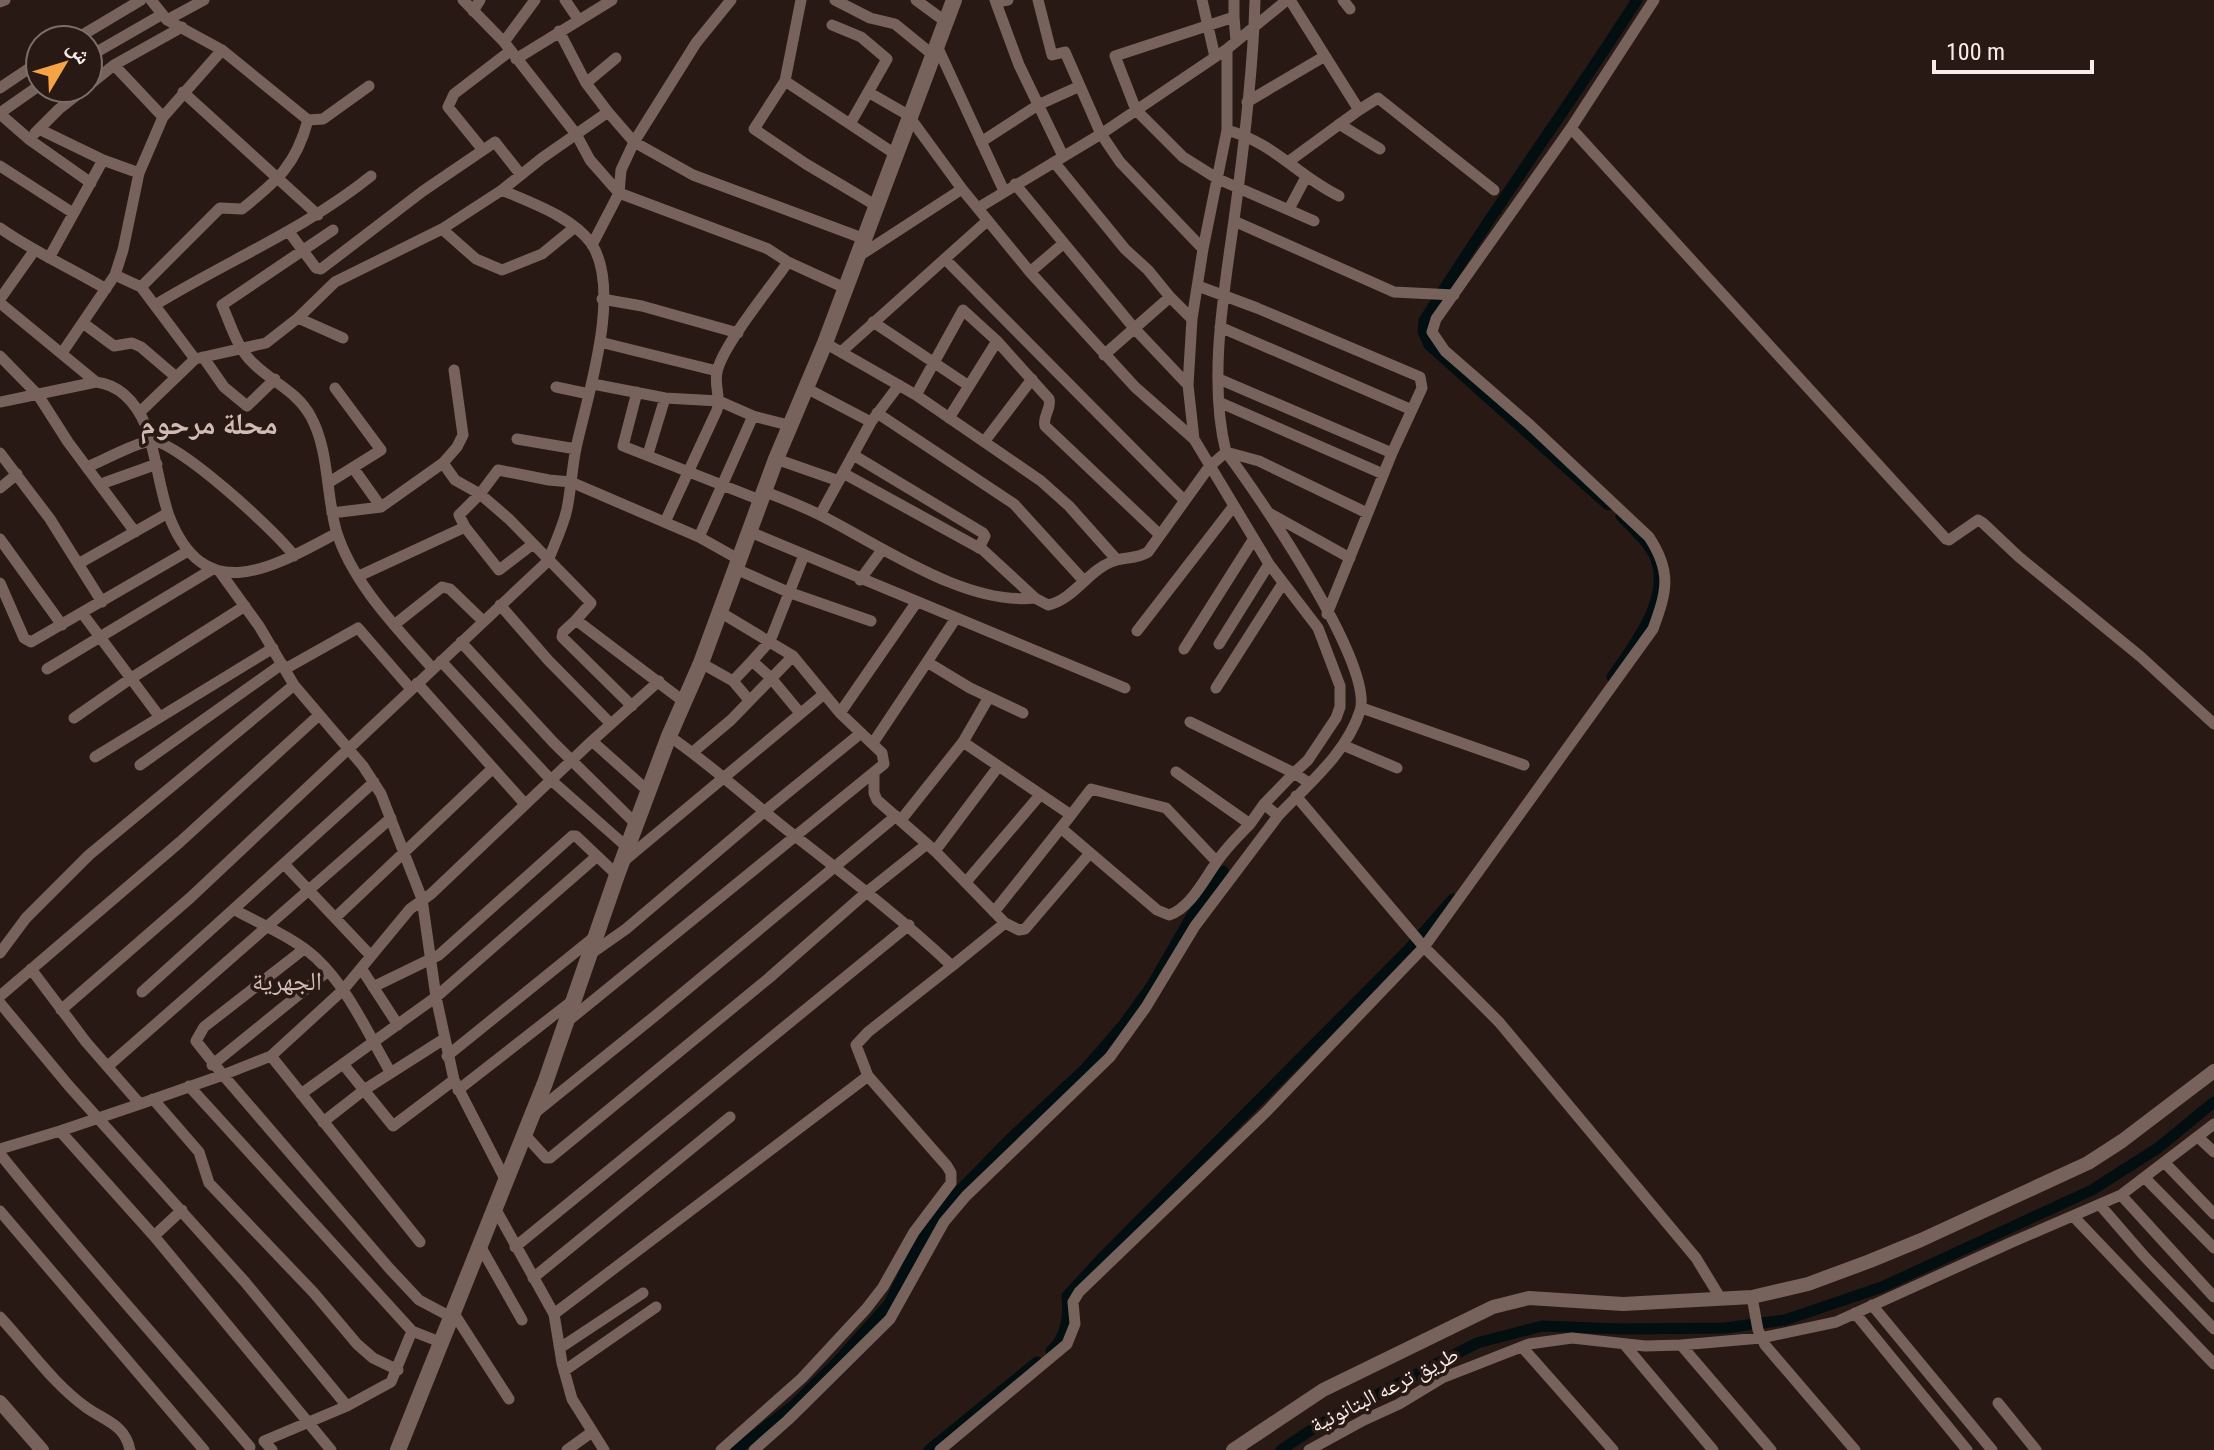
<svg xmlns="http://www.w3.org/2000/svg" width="2214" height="1450" font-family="'Roboto Condensed','Noto Naskh Arabic',sans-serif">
<rect width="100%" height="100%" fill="#291914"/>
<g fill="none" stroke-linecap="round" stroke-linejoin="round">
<path stroke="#020e10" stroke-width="11" d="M1608,505L1429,345L1423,331L1424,321C1491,212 1568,108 1637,0
M1612,677C1633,646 1671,599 1656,559C1651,544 1632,528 1621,516
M1051,1351C1067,1337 1069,1316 1067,1296L1101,1259L1409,949L1453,899
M736,1450L794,1405L837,1362L889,1304L917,1247L956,1194L1011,1138L1085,1069L1124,1024L1152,985L1198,905L1223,871
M929,1450L1037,1362
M1281,1450L1317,1426L1477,1343L1542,1326L1621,1329L1725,1328L1785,1320L1882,1287L2092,1190L2158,1148L2214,1102"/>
<path stroke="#77635c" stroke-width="11" d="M151,0L167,20L222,50L308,120L323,119L369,86
M463,0L504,42L576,134L590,160L619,193L768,249L788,262L845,288
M565,0L578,19
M801,0L785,81L754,129L806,164L875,205
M835,0L870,18L895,24L933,55
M916,0L946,22
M995,0L1019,65L1063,156
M1038,0L1052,55L1065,52L1101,134L1120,162L1203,249
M1202,0L1215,57
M1234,0V17L1115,56L1136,110L1183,157L1218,179L1314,221
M1255,0C1253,73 1244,147 1234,220C1224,292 1208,381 1226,452C1257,493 1375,665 1360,711C1346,754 1308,784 1278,816
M1343,0L1350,9
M0,2L5,0
M996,2L1008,0
M473,11L480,0
M1234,17L1236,42
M167,20L204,0
M832,25L861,37L887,59L850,124
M74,40L141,0
M504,42L535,0
M937,46L1004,191
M88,57L161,15
M516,59L612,0
M114,65L163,117
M785,81L895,154
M586,83L616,58
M88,86L114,65L182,27
M0,88L40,61
M183,92L318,215
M868,92L908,115L962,189L1030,272L1135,387L1194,439
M1247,102L1325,56
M1359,110L1378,98L1494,190
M608,112L634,142L693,175L862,238
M0,113L40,85
M0,114L30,140L91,183
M1339,124L1380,149
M1571,128L1946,539L1949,540L1978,520L1983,523L2019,557L2141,657L2214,724
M39,129L103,160L139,173
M1227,130C1276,144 1296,175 1339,196
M35,133L59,109L86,88
M981,142L1038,105L1080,86
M483,150L448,107L454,94L510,51
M1054,162L1125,249L1148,270L1170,297L1104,355
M1288,162L1359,110L1290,0
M0,166L73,213
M1015,184L1134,328L1188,385
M978,208L1101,134L1227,49L1287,0
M1289,209L1306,177
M1234,221L1394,292L1454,295
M0,228C34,252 71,268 106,289
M442,229L476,259L502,270L542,254L575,227
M333,230L222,305C231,325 237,348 253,363C273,383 297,391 311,417C329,450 326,494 336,530C352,583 397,628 433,669
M289,232L316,268L321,269L423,191L495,142L521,175
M592,245L619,193L621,170L634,142L696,43L731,0
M859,256L962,189
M49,258L103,160
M945,259L1184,500
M1030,272L1064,243
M115,275L141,287L195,359
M1198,286L1257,308L1420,377L1422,388L1392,453L1327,614
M141,287L220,208L242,209C277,181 296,165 308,120
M1170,297L1192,319
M0,299L34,251
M602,299L642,306L738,333
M0,303L96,382
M155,305C227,261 305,229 371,176
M298,318L343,338
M873,322L969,386
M83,323L114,346L132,343L141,347L176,377
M1220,327L1412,410
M600,342L717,371
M825,343L916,395L1041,481L1069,506L1117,560
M841,352L987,221
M62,353L115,275L123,250L139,173L163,117L222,50
M0,356L38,395L68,442L135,532
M203,357L224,387L247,406L275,379
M1219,379L1392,453
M593,384L665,398L719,401L753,416L792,426
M556,387L589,394
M806,388L871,422
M637,392L623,446L760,500
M916,395L963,310L997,341L1049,399C1052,409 1042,416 1045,426L1160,535
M0,402L96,382C121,385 136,403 146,426C156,455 159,487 169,516C205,609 273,567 337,533
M1221,403L1383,474
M140,412L195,359L266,343L298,318L335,282L442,229L502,190L542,158L608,112L586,83L559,31
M877,413L1014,504L1084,581
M949,418L997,341
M517,439L576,449
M984,442L1032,379
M1226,452L1259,461L1367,513
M0,453L50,519L102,602
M648,454L665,398
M855,456L983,533L985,536L979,548
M776,459L839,481
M443,463L455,480L480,494L509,519L591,603L576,620L683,701
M87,467C105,460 132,444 150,441C174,437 279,534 294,556
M354,469L381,507
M843,473L983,550L1035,598L1048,605C1073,600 1088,571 1111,562C1124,556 1135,560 1148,552L1209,467L1226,452
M328,483L381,450L335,388
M101,484L157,464
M0,488L17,474
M764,491C783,499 802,506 820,515C880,545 965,606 1035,598
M332,513L381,507L443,463L457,447L463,435L454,370
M1269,513L1350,558
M820,515L871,422L899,385
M665,522L717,410C721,397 714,385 717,372C722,346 771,287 788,262
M465,527L459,515L480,494L498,470L549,480L571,482L699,537L740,560
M750,532L1125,688
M699,537L753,416
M0,539L62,625
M78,564L168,513
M736,569L788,592L871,621
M220,572L259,626L294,685L363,766L381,794L422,899L436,997L454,1080L506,1181
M359,576L465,527L499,570L533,544
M860,580L882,550
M0,583L24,638L31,642L188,551
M500,605L548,660L611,724
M82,613L159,716
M576,620L563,632L562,637L632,706
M394,625L442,587L450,589L483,621
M1137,631L1233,507
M461,642L553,742L636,824
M1219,644L1269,564
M1184,649L1253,540
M441,661L551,780L628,848
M752,661L770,641L804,555
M927,662L956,618
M701,663L733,681L749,700
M47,669L211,570
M285,669L358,628L411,689
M733,681L752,661L771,678L800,713
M417,683L525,804
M1216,688L1283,583
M989,697L963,742L1071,815L994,912
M1362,708L1524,765
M840,713L916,603
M74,718L130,679L245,606
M1190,722L1294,773L1308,760L1336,718L1340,707V686L1318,628L1269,564L1194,439L1188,385L1192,319L1203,249L1227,130V49
M669,736C713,766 752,803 795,836C849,878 902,919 952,966L868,1032L856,1045L868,1076L947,1166L951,1173V1183L914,1232L883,1287L866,1309L802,1378L721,1450
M592,741L648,791
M873,743L927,662L970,688L1023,713
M1345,746L1397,768
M693,752L731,720L793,656
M95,757L273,648
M140,765L282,664
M874,772V793L877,800L935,851L1005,923L952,966
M1176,772L1250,824L1264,804L1294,773L1309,783
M1296,796L1424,947L1499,1022L1696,1258L1721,1299
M1071,815L1091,789L1166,808L1216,861
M901,820L963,742
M1062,829L1157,910L1169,915C1190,908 1204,880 1216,863C1225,849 1238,836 1250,824
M935,851L998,767
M625,860L824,694
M285,865L370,955
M966,882L1040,795
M235,910C262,925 293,937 316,958C349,989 368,1034 391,1073
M336,917L492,769
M1005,923L1019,930L1025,929L1090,853
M304,949L204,1027L196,1041L223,1075L271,1056L420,1242
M0,953L26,918L89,855L294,685
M589,955L626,929L765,811L861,733
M361,968L398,1025
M31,969L86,1042L140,1104L60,1131
M373,987L439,955L572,836H576L617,875
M142,992L374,782
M0,996L180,842L318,716
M0,1003L69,1086L245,1282L347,1406L264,1441L272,1450
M61,1010L190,898L548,561C554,545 563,527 567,509C571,489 572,468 576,448C587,397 623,290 591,243C571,216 531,203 502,190
M568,1021L884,764L882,753L840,713L793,656L720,612
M271,1056L343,990L410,909L431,894L592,741L659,681
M447,1056L593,938
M343,1064L364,1090L444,1039
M212,1065L328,971
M108,1066L391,818
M189,1086L412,1331
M458,1090L572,1001
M301,1094L436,997L596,857
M153,1099L199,1152L209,1183L314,1293L357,1344L373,1358L398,1370
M140,1104L223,1075L389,1268L419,1300L451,1317
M536,1112L655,1016L896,816
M323,1122L364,1090L393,1126L454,1080
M525,1135L546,1158H550L769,978L868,891L927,844
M2198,1137L2214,1152
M0,1149L60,1131L154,1236L331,1450
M0,1154C80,1254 167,1349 250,1447
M2165,1163L2214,1214
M2145,1178L2214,1248
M2121,1195L2214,1297
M2100,1205L2145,1257L2214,1329
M495,1208L554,1314L562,1363L572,1399L604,1450
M0,1211L204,1450
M2073,1216L2214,1364
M154,1236L182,1210
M479,1244L522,1320
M515,1247L909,925
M533,1278L730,1117
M1752,1297L1758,1330L1765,1345L1855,1450
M1872,1305L1992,1450
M453,1312L509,1399
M1855,1313L1967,1450
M554,1314L868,1076
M0,1317C28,1347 53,1384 87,1408C106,1421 125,1425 130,1450
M1624,1344L1713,1450
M1681,1345L1771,1450
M1522,1347L1613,1450
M560,1348L643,1293
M564,1371L656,1307
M1998,1403L2036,1450
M347,1406L391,1382L412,1331L440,1342
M567,1450L592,1432
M754,1450L788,1420L890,1319L944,1222L966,1196L1110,1057L1146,1007L1195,926L1278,816L1264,804
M940,1450L1067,1344L1075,1324L1073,1302L1079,1292L1266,1112L1424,947L1653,629C1667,591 1672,572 1649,537L1530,425L1445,351L1432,332L1436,319L1571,128L1654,0
M1309,1450L1364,1420L1399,1404L1442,1378L1529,1344L1572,1338L1645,1346L1681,1345L1761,1338L1836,1322L2010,1243L2121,1195L2214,1124"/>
<path stroke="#77635c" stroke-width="14" d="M0,1402L42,1450
M1233,1450L1323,1390L1493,1307L1529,1298L1623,1304L1752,1297L1808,1284L1870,1261L1921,1240L2088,1163L2122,1141L2214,1071"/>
<path stroke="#77635c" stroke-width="16" d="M398,1450L545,1083L617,875L669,736L701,663L776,459L825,343L954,0"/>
</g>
<g text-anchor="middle" stroke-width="7" stroke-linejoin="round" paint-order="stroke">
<g font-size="22" fill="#f9ede9" stroke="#291914">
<text transform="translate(1384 1389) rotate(-27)" y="8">طريق ترعه البتانونية</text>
</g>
<g font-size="26" fill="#d1bbb3" stroke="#291914">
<text x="287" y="990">الجهرية</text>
</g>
<g font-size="30" font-weight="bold" fill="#d1bbb3" stroke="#291914">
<text x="209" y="434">محلة مرحوم</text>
</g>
</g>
<g transform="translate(64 64) rotate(52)"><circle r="38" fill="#291914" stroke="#7c6e69" stroke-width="2"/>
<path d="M0-6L14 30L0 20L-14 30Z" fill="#f6a246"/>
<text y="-12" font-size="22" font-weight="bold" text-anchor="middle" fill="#f9ede9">ش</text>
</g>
<path d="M1934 60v12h158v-12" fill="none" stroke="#f9ede9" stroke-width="4"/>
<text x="1946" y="60" font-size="24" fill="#f9ede9" stroke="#291914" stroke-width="6" paint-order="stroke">100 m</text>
</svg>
